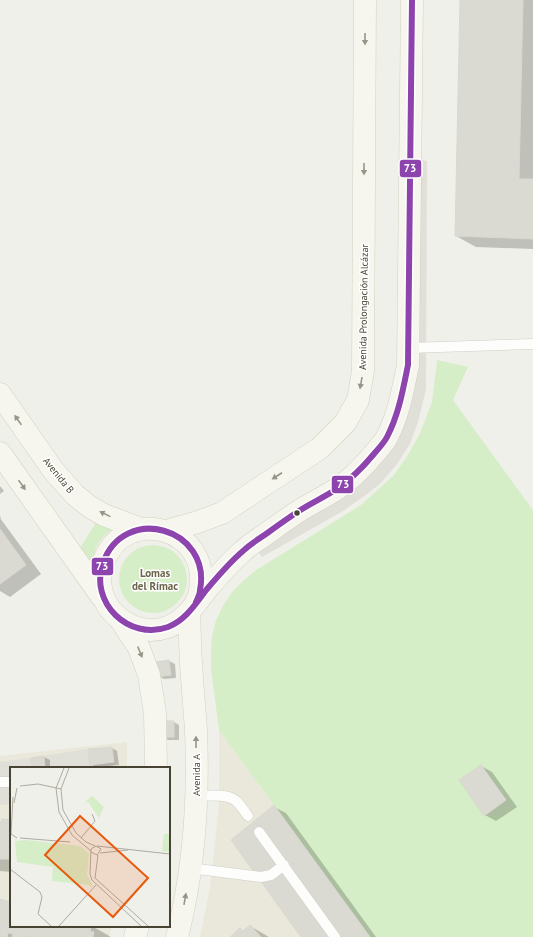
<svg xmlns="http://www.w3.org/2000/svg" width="533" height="937" font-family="'PT Sans',sans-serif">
<rect width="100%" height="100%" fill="#f0f0ea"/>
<path fill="#e9e8da" d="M219,730L370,937H200L210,887L219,806Z
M127,742V768H11V926H112L109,937H0V756Z"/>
<path fill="#e0dfd8" d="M415,159L427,161L426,389L418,422L410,444L397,464L380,484L367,494L343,511L262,557L255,546L395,436Z
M88,749L90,765L114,762V768H45L44,756Z
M31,758L32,768H11V804L0,805V762Z"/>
<path fill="#d6eec7" d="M437,360L468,367L453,400L533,510V937H370L219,730L211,669V652L212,637L216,620L224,604L233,591L243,581L256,570L361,505L394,475L408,455L420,433L432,402Z
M97,521L113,528C99,540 96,544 92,562L80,548Z
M119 579a34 34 0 1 1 68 0a34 34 0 1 1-68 0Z"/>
<path fill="#0003" d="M461,0H533V249L476,247L456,236Z
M0,486L4,491L0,494Z
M0,516L1,518H0L41,574L10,597L0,591Z
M169,661L175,664L176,678L164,679L158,676L157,662Z
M174,722L179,725V740H168L163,737Z
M112,748L117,751L119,765L96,767L91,764Z
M44,757L50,760V768H33L32,759Z
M481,766L492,772L517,807L496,821L485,815Z
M274,807L286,813L376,937H302Z
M11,821V872L0,871V823Z
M0,900L11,903V926H92L111,937H0Z
M250,926L269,937H231L240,929L244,931Z"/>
<path fill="#dad9d2" stroke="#d9d8cf" d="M460,0H523L519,179H533V239L455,236Z
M0,529L26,565L0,584Z
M169,660L171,675L157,677L156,662Z
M162,721H174V737H162Z
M112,747L114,762L90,765L88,749Z
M44,756L45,768H32L31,758Z
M481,765L506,800L484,816L459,780Z
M274,805L370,937H301L231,840Z
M2,819L11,820V859H0V822H1Z
M0,899L11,902V926H91L90,931L94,932L93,937H28L23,936V937H12L13,934L8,933L7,937H0Z
M250,925L261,937H230L240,928L243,931Z"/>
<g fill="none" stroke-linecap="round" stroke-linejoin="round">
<defs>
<path id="lane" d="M408,348L533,344
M0,782H11
M196,796C207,796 228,793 236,801C241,805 244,811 248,816
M259,832L335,937
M190,868L261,877L271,875L284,865"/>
<path id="secondary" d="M0,394L53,470L75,495L90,507L104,515L141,529
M0,453L102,597
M166,531L198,522L222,513L320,448L345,423L358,400L363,371L365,0
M196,602C198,598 200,594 200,590C212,528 124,503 103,563C89,603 129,641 168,627C186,620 196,603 207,589C218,576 230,562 243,551C250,544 259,539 266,534C277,526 288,518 299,511C311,503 325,497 338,488C351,479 363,467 373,455C378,449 384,443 387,437C399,414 403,389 408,365L412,0
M120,619L139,648L149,675L155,713L156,768
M135,937L138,926
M177,937C194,870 199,800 196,731C195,713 193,695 192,677C190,655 190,634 189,613"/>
</defs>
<use href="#lane" stroke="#cfcec7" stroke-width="11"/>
<use href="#secondary" stroke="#d0d0c0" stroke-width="23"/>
<use href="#lane" stroke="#fdfdfc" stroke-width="10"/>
<use href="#secondary" stroke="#f7f6ee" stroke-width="22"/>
<defs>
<path id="bus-1" d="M196,602C198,598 200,594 200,590C212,528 124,503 103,563C89,603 129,641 168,627C186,620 196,603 207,589C218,576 230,562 243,551C250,544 259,539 266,534C277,526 288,518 299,511C311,503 325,497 338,488C351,479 363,467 373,455C378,449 384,443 387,437C399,414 403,389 408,365L412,0"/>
</defs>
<use href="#bus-1" stroke="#fff" stroke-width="9"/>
<use href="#bus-1" stroke="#8e44ad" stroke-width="6"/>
</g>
<defs><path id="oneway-solid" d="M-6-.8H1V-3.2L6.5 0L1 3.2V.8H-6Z"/></defs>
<g fill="#979488">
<use href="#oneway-solid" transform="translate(365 39) rotate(90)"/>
<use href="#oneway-solid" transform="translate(364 169) rotate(90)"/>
<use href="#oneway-solid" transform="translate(361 383) rotate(100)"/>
<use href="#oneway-solid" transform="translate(18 420) rotate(-125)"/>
<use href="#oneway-solid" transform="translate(277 476) rotate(147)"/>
<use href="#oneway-solid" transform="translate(22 485) rotate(55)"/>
<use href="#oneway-solid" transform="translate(105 514) rotate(-154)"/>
<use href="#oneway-solid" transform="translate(140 652) rotate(68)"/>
<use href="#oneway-solid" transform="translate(196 742) rotate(-90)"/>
<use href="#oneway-solid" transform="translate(185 899) rotate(-80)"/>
</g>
<circle fill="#484434" stroke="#fff" stroke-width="1.5" cx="297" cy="513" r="3.5"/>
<g text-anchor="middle" stroke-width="3" stroke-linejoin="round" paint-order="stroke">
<g font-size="10" fill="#484434" stroke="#fff">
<text transform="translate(363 307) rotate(-89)" y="4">Avenida Prolongación Alcázar</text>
<text transform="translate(59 475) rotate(51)" y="4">Avenida B</text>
<text transform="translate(196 775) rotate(-90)" y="4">Avenida A</text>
</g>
<g font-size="11" font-weight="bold" fill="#6b654b" stroke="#fff">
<text x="155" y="577">Lomas<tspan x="155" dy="13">del Rímac</tspan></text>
</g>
</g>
<g transform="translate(10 767)">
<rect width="160" height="160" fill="#f0f0ea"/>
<path d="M82,29L94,40L89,51L78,35L74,36ZM154,67H160V85L152,84ZM16,73L70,79L79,87L77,108L83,119L81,121L79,118L42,114L43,100L7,95L5,74Z" fill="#d6eec7"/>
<path fill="none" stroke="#adaba1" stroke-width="1" d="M54,1L46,21L49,45L62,68L81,84M59,1L51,22L53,43L66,66L76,75L85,79M10,19L28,17L51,22M3,30L1,67L7,71M4,36L7,21M10,71L60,75M71,71L85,54L82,47M87,79L160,87M81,85L87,88L91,82L86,79L81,82L80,107L82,113L131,159M90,86L118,83M88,88L85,111L138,159M0,102L30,125L32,130L28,147L41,159M49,159L86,118"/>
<path fill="#e8590c" fill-opacity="0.15" stroke="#e8590c" stroke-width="2" d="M70,49L138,111L103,150L35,88Z"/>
<rect width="160" height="160" fill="none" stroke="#484434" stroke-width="2"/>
</g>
<g stroke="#fff" stroke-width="1.5">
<rect x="399" y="159" width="23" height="19" rx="4" fill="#8e44ad"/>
<rect x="331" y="475" width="23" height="19" rx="4" fill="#8e44ad"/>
<rect x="91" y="557" width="23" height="19" rx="4" fill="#8e44ad"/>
</g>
<g font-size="11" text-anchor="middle" font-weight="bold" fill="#fff">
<text x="410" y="172">73</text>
<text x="343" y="488">73</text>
<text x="102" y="570">73</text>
</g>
</svg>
